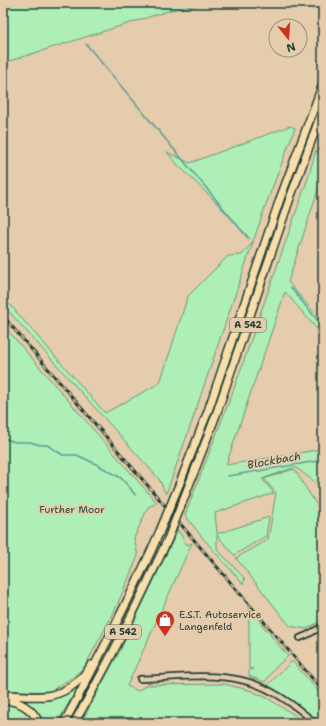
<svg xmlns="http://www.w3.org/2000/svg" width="326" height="726" font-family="'Shantell Sans',sans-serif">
<rect width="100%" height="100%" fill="#e4ccac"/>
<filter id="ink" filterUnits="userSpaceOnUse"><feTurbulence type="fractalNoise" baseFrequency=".025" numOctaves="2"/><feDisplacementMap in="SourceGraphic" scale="8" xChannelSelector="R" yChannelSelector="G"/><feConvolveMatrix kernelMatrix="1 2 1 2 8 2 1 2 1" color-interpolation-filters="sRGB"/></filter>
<g filter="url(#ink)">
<path fill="#aeefb7" stroke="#669676" d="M3,3H207L171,10L3,63Z
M290,126L295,128L265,207L190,427L166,494L159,479L3,305V297L105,413L160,383L188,296L228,256L242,255L253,242L214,200L178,165L167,152L190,163Z
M316,150L323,161V174L288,282L323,323V336L285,292L226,465L323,449V488L295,467L262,479L274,493L215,513L217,534L269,517L266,536L234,555L217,535V549L245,579L243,584L202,537L185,515L235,386L308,178Z
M3,325L157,503L148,507L134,538L138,556L114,612L85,666L73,677L49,692L3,690Z
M294,469L323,515V620L306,629L290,626L236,558L268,540L276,493L264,479Z
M178,530L187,545L192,543L127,686L138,691L146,685L224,684L249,690L267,698L293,714L304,723H81L125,641Z
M249,609L288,656L275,668L265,682L249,676V670L253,669H249Z
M292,661L323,697V723L268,685Z
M79,685L57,723H42C35,710 30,706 17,698C45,701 56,700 79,685Z
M3,703C20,705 26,708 36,723H3Z"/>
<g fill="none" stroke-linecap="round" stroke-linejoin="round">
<path stroke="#5c9998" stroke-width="1.5" d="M86,44L248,238
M291,288L323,327
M3,438L15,442H30L40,445H47L63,455H77L98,465L121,478L130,488L135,495
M228,476L323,460"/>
<defs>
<path id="minor" d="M300,638L307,635L323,626
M140,679C173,678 209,673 241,680C269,686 294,704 315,723"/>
<path id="highway" d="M179,485L208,411L280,199L323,84
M186,493L216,415L289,201L323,109
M3,695C31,695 53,703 77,682C82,677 88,672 91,665
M3,701C18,699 33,709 39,723
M64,723C98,660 131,597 160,531
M74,723C109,664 139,601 168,539"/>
</defs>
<use href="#minor" stroke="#1f3d34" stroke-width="8"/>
<use href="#highway" stroke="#1f3d34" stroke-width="10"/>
<use href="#minor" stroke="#e4ccac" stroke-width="4.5"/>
<use href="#highway" stroke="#f8deab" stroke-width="7"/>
<defs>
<path id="rail" d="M3,316L323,691"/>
</defs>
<use href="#rail" stroke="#1f3d34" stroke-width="3"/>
<use href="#rail" stroke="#e4ccac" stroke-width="1.5" stroke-dasharray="4.5" stroke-linecap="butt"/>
<defs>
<path id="highway-bridge" d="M160,531L179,485
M168,539L186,493"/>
</defs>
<use href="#highway-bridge" stroke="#1f3d34" stroke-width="10" stroke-linecap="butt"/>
<use href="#highway-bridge" stroke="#f8deab" stroke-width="7"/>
</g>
</g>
<defs>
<symbol id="shop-pin" viewBox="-11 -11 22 30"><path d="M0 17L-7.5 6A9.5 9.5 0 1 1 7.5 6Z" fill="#c8321e" stroke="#e4ccac"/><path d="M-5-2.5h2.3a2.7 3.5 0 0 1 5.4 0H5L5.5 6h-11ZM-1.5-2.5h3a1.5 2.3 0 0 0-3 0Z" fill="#fff"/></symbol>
</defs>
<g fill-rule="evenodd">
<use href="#shop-pin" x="154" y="609" width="22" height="30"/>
</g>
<g text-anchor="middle" stroke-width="4" stroke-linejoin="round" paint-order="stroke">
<g fill="#e4ccac" stroke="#5a6858" stroke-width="1">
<rect x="230" y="318" width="36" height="14" rx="3"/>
<rect x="105" y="625" width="36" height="14" rx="3"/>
</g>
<g font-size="9" font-weight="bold" fill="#1f3d34">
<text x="248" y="328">A 542</text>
<text x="123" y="635">A 542</text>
</g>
<g font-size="10" fill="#26463b" stroke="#e4ccac">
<text x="72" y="513">Further Moor</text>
</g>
<g font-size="10" fill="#1f3d34" stroke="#e4ccac" text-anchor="start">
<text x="179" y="618">E.S.T. Autoservice<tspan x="179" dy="12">Langenfeld</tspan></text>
</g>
<g font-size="11" font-style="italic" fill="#24453c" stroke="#e4ccac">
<text transform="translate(274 460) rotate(-10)" y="4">Blockbach</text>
</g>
</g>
<rect width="326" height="726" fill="none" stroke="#e4ccac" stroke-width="16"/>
<rect x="8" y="8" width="310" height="710" fill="none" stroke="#1f3d34" stroke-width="1.5" filter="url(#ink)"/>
<g transform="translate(288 38) rotate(163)"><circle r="19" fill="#e4ccac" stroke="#95937c"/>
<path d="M0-3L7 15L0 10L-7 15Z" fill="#c8321e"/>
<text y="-6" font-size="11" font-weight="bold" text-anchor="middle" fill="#1f3d34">N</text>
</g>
</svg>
